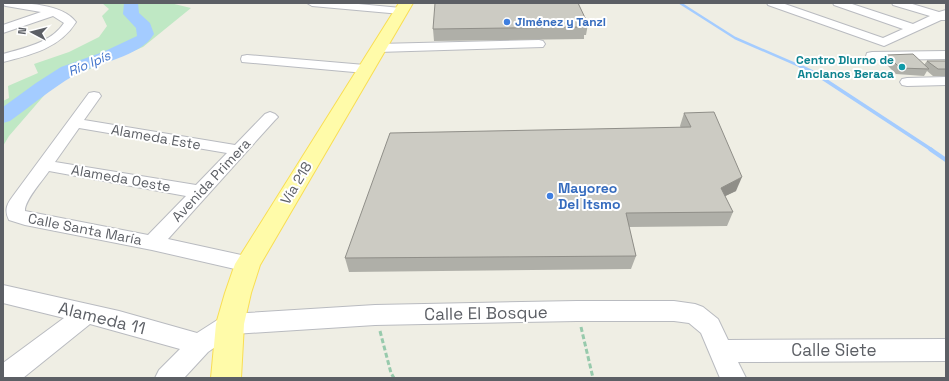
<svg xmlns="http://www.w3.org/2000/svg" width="949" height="381" font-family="'Space Grotesk',sans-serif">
<rect width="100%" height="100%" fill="#efeee4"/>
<path fill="#bfe8c4" d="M102,3H170L191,8L143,47L54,84L9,136L3,146V101L9,98L8,86L38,73L34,64L69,52L99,37L107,26L102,16L109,9Z"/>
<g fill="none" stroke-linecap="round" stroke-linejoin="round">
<path stroke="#a4ccff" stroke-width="2.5" d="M680,3L735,38L802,67"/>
<path stroke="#a4ccff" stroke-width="3.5" d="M800,66L813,72L932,150"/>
<path stroke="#a4ccff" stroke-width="4" d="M930,149L946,160"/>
<path fill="#a4ccff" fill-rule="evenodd" d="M124,3H138L139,13L150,23L154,34C141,57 95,63 73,76C51,89 31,106 10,121L3,123V107L36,83L61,67L103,52L137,36L136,28L123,14Z"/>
<defs>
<path id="minor" d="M3,3C24,3 62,3 76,22C60,48 31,55 3,62V54C24,48 51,43 64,23L53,16L3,33V25L41,12L6,6L3,5Z
M307,3H348L401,8L407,11L401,14L312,6Z
M767,3H782L883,38L903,29L834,5L833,3H849L913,24L930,16L893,5L892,3H909L939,12L946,10V20H941L884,46L768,5Z
M539,40L543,41L545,44L543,47L378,52L374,51L372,48L374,45L378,44Z
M946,51V59L872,60L867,59L866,56L867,53L872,52Z
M247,55L365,65L370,66L372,69L370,72L365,73L242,62L241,59L242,56Z
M946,77V85L907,86L902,85L900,82L902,79L907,78Z
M94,92L99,93L101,96L84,120L235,145L265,114L270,112L275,114L278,117L275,120L168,239L255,258L258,264L255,270L248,272L152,250L25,225L9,220C4,210 7,204 13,196L89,93ZM79,128L227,153L196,185L55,162ZM49,171L186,196L148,235L25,211C24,201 43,180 49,171Z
M3,285L119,311L197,333L222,317L230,314L375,305L577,301H674L695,304L703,307L718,319L728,340L946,339V361L738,362L746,378H720L701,333L689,323L674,321H577L375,325L234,334L208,352L184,378H155L159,370L180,349L90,324L23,378H3V363L64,318L3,303Z"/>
<path id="major" d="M399,3H413L260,265L251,293L244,324L241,378H211L216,324L225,293L235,264Z"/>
</defs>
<use href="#minor" stroke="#b9bbc0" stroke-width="2"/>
<use href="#major" stroke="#f9de53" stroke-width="2"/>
<path stroke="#97caac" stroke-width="3" stroke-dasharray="5 2.5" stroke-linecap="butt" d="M581,327L593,378
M380,331L391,373L394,378"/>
<use href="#minor" fill="#fff" fill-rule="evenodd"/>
<use href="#major" fill="#fffba9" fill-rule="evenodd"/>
</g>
<path fill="#afafa8" d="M588,24L586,35H584V39L434,41L433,29Z
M887,55L924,65L927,61H946V76H933L927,71L924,76L896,74L883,61Z
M684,113L736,191L725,196L733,212L727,226L629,227L636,256L631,269L349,272L345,258L681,128L680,126Z"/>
<path fill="#8f8e88" d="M742,177L736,191L715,201L721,188Z"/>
<path fill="#cccbc3" stroke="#8f8e88" d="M435,3H578L588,24H584L585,27L433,29Z
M913,54L929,69L900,68L887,55Z
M927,61H946V69H938Z
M714,112L742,177L721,188L733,212L626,213L636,256L345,258L390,133L691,127L684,113Z"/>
<g fill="#3f7fe0" stroke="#fff" stroke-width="1.5">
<circle cx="507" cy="22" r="4"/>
<circle cx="550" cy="196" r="4"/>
</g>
<circle fill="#0f9aa8" stroke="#fff" stroke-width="1.5" cx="902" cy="67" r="4"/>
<g text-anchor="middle" stroke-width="4" stroke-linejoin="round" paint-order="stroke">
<g font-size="12" font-weight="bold" fill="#366cbe" stroke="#fff" text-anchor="start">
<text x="515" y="26">Jiménez y Tanzi</text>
</g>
<g font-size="12" font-weight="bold" fill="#0d838f" stroke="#fff" text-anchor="end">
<text x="894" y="64">Centro Diurno de<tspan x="894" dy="14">Ancianos Beraca</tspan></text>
</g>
<g font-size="13" font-style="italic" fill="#3f72ca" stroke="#fff">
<text transform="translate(89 63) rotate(-23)" y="5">Río Ipís</text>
</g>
<g font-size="14" fill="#5c5f65" stroke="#fff">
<text transform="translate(156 137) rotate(10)" y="5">Alameda Este</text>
<text transform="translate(121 178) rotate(10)" y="5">Alameda Oeste</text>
<text transform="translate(211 180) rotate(-47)" y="5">Avenida Primera</text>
<text transform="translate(296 183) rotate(-59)" y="5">Vía 218</text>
<text transform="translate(85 229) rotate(11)" y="5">Calle Santa María</text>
</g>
<g font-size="14" font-weight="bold" fill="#366cbe" stroke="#fff" text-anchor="start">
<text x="558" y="193">Mayoreo<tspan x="558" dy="16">Del Itsmo</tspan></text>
</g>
<g font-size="17" fill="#5c5f65" stroke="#fff">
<text transform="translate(486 313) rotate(-1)" y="6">Calle El Bosque</text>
<text transform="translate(102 318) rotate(14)" y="6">Alameda 11</text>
<text x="834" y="356">Calle Siete</text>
</g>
</g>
<rect width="949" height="381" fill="none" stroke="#5c5f65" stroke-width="8"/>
<g transform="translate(32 32) rotate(277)" stroke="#ffffff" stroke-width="3" paint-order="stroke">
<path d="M0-3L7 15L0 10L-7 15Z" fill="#5c5f65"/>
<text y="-6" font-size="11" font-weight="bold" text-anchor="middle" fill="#5c5f65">N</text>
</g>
</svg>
